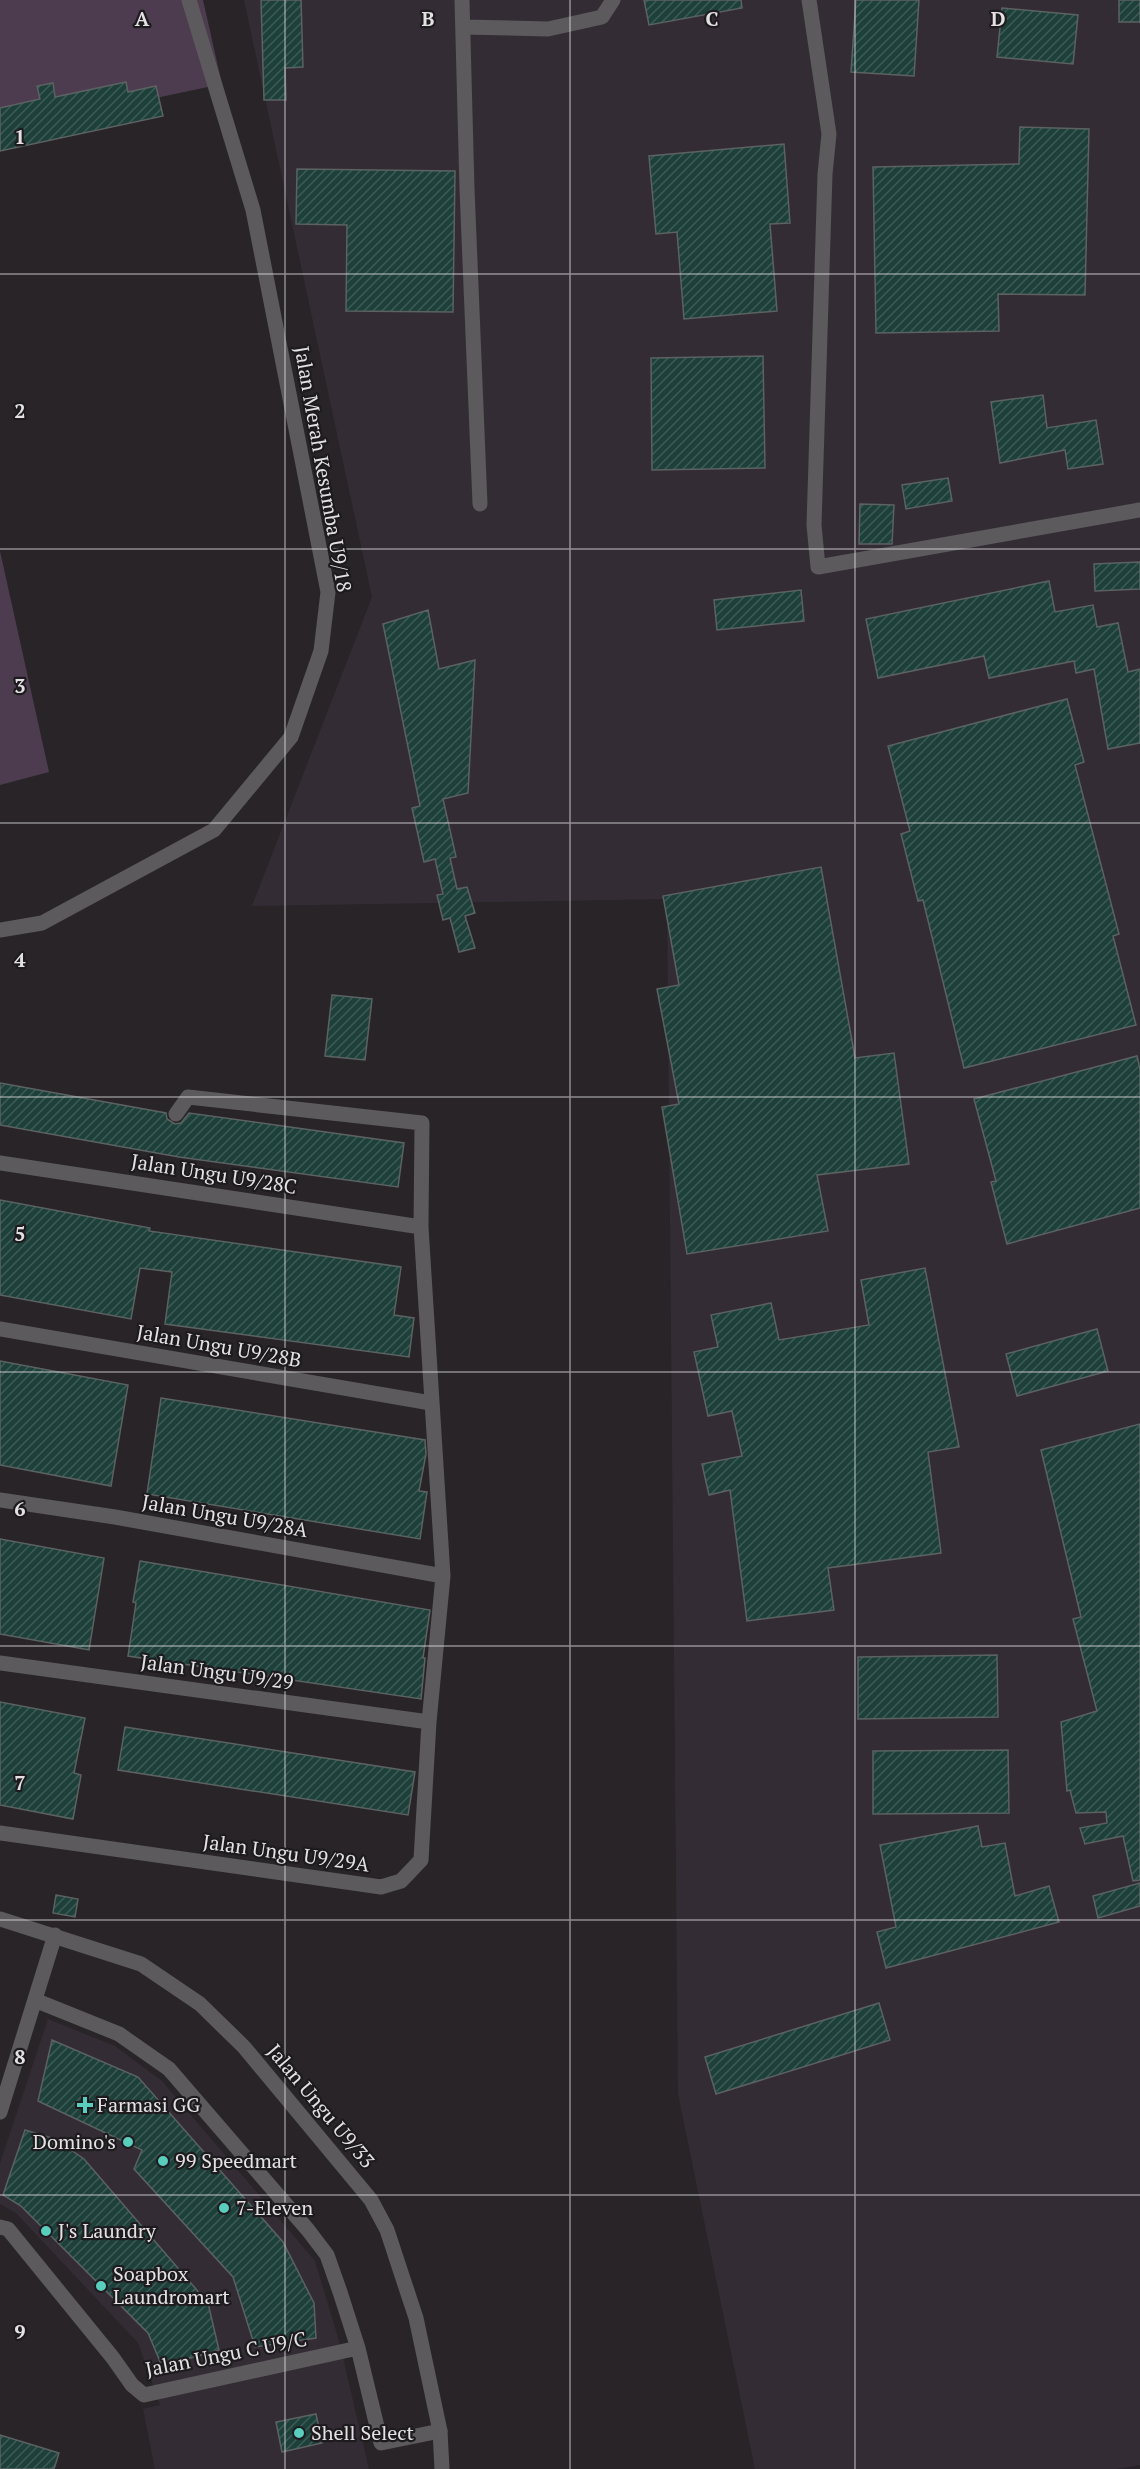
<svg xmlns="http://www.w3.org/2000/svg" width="1140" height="2469" font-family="'PT Serif',serif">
<defs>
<pattern id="building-hatch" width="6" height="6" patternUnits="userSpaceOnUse" patternTransform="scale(1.5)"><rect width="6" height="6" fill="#1d403b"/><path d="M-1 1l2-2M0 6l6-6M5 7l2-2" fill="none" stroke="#3e5b57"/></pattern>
</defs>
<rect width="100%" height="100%" fill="#282428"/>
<path fill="#332c35" d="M244,0H1140V2465L1116,2469H755L678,2094L667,899L252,906L372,597Z
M48,2019L115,2046L162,2081L315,2261L339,2341L369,2469H155L143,2409L160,2405L138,2343L16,2213L0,2204V2163Z"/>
<path fill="#4d3c4f" d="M0,0H203L222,84L0,131Z
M0,551L49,772L0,785Z"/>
<path fill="url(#building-hatch)" stroke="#5b6261" stroke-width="1.5" d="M261,0H301L303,67L285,68L286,100H264Z
M644,0H741L742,8L649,25Z
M856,0H919L914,76L851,72Z
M1119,0H1140V22H1119Z
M1002,8L1078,15L1073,64L997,57Z
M126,82L128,92L156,86L163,116L0,151V108L40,99L37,86L53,83L55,97Z
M1020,127L1089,129L1085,295L998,294L999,331L876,333L873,167L1019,164Z
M784,144L790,223L770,224L777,311L684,319L677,232L656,234L649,156Z
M297,169L455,171L453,312L346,311L347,225L296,224Z
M763,356L765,468L652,470L651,358Z
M1043,395L1047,428L1096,420L1103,464L1068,469L1065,450L1000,463L991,402Z
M948,478L952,501L906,509L902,485Z
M860,504L894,505L892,544H859Z
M1140,562V589L1095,591L1094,564Z
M1049,581L1055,612L1093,605L1097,627L1118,623L1128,672L1140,669V743L1108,749L1094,669L1076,673L1074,661L989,678L984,656L878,678L866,619Z
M801,590L804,621L717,630L714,600Z
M428,610L439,669L475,660L468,793L443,799L456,857L450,858L457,889L467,887L475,913L465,916L475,948L459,952L450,918L443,920L437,895L443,894L435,859L424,862L412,808L420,806L383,624Z
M1067,699L1084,762L1075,765L1119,934L1113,936L1136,1025L964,1068L923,900L918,901L901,834L910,831L888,746Z
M821,867L855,1058L894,1053L909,1164L817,1175L828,1231L687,1254L662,1107L679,1104L657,989L679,985L663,896Z
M332,995L372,999L365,1060L325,1056Z
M1137,1056L1140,1069V1208L1007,1244L991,1182L996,1181L974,1099Z
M0,1083L166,1113L167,1119L175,1124L181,1123L189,1113L404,1143L398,1187L179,1157L0,1125Z
M0,1200L150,1228L149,1231L401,1267L394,1315L414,1318L409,1357L165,1324L172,1272L140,1268L131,1319L0,1295Z
M925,1268L959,1447L928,1452L941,1553L828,1568L834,1610L747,1621L730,1490L709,1495L702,1464L742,1456L732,1411L708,1416L694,1352L718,1347L711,1315L771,1303L779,1340L869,1325L861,1280Z
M1097,1329L1108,1371L1017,1396L1006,1354Z
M0,1361L128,1385L111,1486L0,1465Z
M161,1398L425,1440L426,1454L419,1491L427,1492L420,1539L147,1494Z
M1140,1424V1880L1133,1881L1123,1836L1085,1844L1080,1828L1107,1823L1106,1812L1076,1813L1070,1790L1067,1791L1061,1722L1097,1711L1073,1619L1081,1617L1041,1450Z
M0,1539L104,1558L89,1650L0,1634Z
M140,1561L430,1610L423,1658H425L421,1699L128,1656L136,1603L133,1602Z
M997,1655L998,1717L858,1719V1657Z
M0,1702L85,1718L74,1773L81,1775L73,1819L0,1805Z
M125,1727L415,1772L408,1815L118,1770Z
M1008,1750L1009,1813L873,1814V1751Z
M978,1826L982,1847L1005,1843L1015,1896L1049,1886L1059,1922L886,1968L877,1932L896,1927L880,1845Z
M1140,1883V1906L1098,1918L1093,1896Z
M56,1895L78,1899L75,1917L53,1913Z
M879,2003L890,2040L716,2094L705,2057Z
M52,2040L138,2077L283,2242L314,2303L316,2338L255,2347L233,2277L134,2169L142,2150L38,2101Z
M25,2130L55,2139L84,2159L208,2303L219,2350L162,2366L148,2333L21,2206L3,2195Z
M316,2414L322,2443L282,2452L276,2422Z
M0,2435L59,2453L54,2469H0Z"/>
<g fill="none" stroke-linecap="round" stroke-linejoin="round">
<path stroke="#5c5a5c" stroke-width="15" d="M462,0L467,189L480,504
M809,0L829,134L825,174L814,525L818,567L1140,510
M463,27L548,29L602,17L613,0
M0,930L42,923L214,830L291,737L321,651L328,592L253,210L189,0
M0,1163L421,1227
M0,1329L431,1403
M0,1500L115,1517L443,1576
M0,1663L429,1722
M0,1833L381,1887L401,1881L421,1860L429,1722L443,1576L421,1227L422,1123L188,1097L176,1114
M37,2001L119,2034L169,2069L308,2230L327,2255L340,2292L358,2348L381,2443L440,2431
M0,2112L55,1935
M0,2227L8,2229L113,2358L132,2385L144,2395L358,2348"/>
<path stroke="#5c5a5c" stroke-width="15" d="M0,1919L141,1964L200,2004L244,2047L371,2200L387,2230L416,2318L440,2431L442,2469"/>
</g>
<path fill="none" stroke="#e4e1e4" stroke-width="1.5" stroke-opacity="0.55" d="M285,0V2469M570,0V2469M855,0V2469M0,274H1140M0,549H1140M0,823H1140M0,1097H1140M0,1372H1140M0,1646H1140M0,1920H1140M0,2195H1140"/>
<g fill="#5acebc" stroke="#1e1b1f" stroke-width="2">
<path d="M82 2096h6v6h6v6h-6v6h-6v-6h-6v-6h6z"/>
<circle cx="128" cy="2142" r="6"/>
<circle cx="163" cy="2161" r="6"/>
<circle cx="224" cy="2208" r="6"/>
<circle cx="46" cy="2231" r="6"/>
<circle cx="101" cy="2286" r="6"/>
<circle cx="299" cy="2433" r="6"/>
</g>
<g text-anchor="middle" stroke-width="4.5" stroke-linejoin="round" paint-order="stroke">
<g font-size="20" fill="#e4e1e4" stroke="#1e1b1f">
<text transform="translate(323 469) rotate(80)" y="7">Jalan Merah Kesumba U9/18</text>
<text transform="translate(214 1174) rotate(9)" y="7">Jalan Ungu U9/28C</text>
<text transform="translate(219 1346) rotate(10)" y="7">Jalan Ungu U9/28B</text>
<text transform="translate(225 1516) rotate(10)" y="7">Jalan Ungu U9/28A</text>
<text transform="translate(217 1672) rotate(8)" y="7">Jalan Ungu U9/29</text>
<text transform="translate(286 1853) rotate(8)" y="7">Jalan Ungu U9/29A</text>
<text transform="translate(321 2106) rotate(50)" y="7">Jalan Ungu U9/33</text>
<text transform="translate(226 2354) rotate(-11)" y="7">Jalan Ungu C U9/C</text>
</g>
<g font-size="20" fill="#e4e1e4" stroke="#1e1b1f" text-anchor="start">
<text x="97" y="2112">Farmasi GG</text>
<text x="116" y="2149" text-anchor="end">Domino's</text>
<text x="175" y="2168">99 Speedmart</text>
<text x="236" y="2215">7-Eleven</text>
<text x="58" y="2238">J's Laundry</text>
<text x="113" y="2281">Soapbox<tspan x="113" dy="23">Laundromart</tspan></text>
<text x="311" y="2440">Shell Select</text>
</g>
</g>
<g font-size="20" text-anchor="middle" font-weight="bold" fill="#e4e1e4" stroke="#1e1b1f" stroke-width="4.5" stroke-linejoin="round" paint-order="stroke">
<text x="142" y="26">A</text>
<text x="428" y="26">B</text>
<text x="712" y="26">C</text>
<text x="998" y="26">D</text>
<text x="20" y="144">1</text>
<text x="20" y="418">2</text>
<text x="20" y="693">3</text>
<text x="20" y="967">4</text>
<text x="20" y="1241">5</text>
<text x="20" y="1516">6</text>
<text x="20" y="1790">7</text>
<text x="20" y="2064">8</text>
<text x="20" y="2339">9</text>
</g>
</svg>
